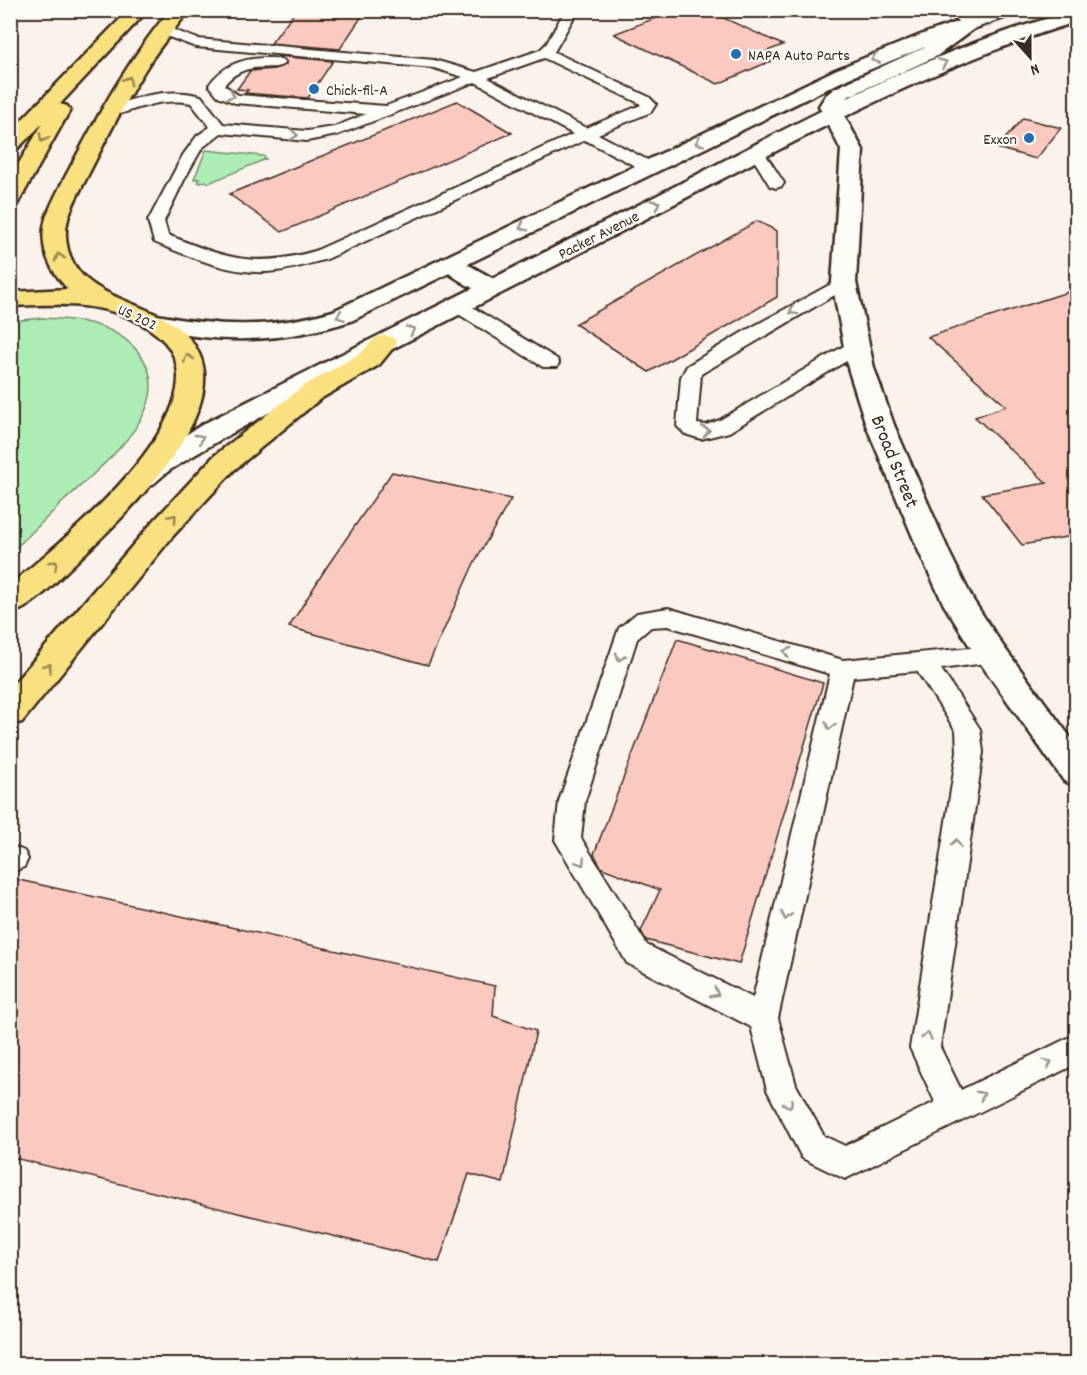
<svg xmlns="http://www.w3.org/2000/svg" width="1087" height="1375" font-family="Dekko,sans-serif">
<rect width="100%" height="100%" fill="#fcf2ec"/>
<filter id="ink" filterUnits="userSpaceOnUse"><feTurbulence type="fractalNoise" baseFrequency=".0167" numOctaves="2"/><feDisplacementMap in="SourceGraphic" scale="12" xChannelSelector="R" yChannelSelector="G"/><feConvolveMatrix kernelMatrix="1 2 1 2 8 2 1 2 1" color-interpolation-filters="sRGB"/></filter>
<g filter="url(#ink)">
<path fill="#acedb5" stroke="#748c6a" stroke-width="1.5" d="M206,150L263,156L266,159L209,183L206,181L201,183L198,182L199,179H194Z
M43,318C59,319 74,319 89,323C129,332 164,366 146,409C132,443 91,476 64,501C46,518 29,536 11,552V321Z"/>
<path fill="#facac0" stroke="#3b2a1e" stroke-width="1.5" d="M296,10H366L340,49L271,43Z
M676,10H706L783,45L767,51L780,57L718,84L614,34Z
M277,56L333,61L308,98L245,93L248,90L237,89L250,71L274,69L286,65V61Z
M457,101L512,133L282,232L229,194Z
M1023,118L1061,128L1036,159L997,148Z
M757,221L777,231V297L649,372L575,324Z
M1077,289V535L1022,545L982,494L1047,483L975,417L1006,406L928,337Z
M392,472L511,499L474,563L428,665L289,627L326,568Z
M677,639L823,683L739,964L646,940L641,931L660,890L602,868L594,854Z
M10,878L495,986L493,1016L536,1031L503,1183L469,1174L439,1262L10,1157Z"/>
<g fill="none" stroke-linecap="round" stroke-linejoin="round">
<defs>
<path id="service" d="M565,10H578L554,52L649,97L656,104L651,112L598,134L655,164L657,167L655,170H643L585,140L327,259C308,264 288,271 267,272C228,274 189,256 154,242L148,221L183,155L197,136L210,127L191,103C160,97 137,110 108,117L101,113L103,110C135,97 167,87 201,96L223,124L307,131L334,127L366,114L235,103L218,96L209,85C223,65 243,58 267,58C274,58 280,58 285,63C273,74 247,57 224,85L238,95L386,106L463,77L434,68L196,47L158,33L156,30L158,27L163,26L198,39L434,60L476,72L540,50L547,43ZM544,58L639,103L641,105L586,128L488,78ZM475,82L573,134L315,251C253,269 226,258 168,235L164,221L185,178L202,148L221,133L307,141L337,135Z
M946,10H961L976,24L969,28L964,27Z
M757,147L762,149L784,183L782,186L776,188L770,186L749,152Z
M844,277L850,278L853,282L850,286L701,374L697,424L706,425L720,420L849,343H863L865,347L863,351L729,432L701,439L685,434L677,426L681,377L687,366L743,332Z
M458,301L464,302L557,359L559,363L557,367H543L452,310L449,306L452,302Z
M668,608L843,660L992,646L1000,649L1004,655L1000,661L941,669L980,729L983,752L940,1047L961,1090L1076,1034V1064L845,1179L802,1158L767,1090L751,1027L627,963L555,840L559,801L619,628L637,613ZM668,626L830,674L753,998L647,945L581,838L585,801L637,639L651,627ZM917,671L956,731L957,752L910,1048L935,1102L845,1146L824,1136L796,1085L778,1018L853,677Z
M10,845L24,851L28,859L24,867L15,871L10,869Z"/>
<path id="minor" d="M969,19L975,20L978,24L975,28L937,56L849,96L839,106L863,150L856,282L874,368L894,425L950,554L973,600L1003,646L1076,745V786L1064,781L981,664L944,605L920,554L866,425L848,368L832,282L841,150L819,106L826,95L835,88L923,48L963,20Z
M450,257L458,259L501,283L504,288L501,293C480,298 459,279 442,269L438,264L442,259Z"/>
<path id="secondary" d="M990,10H1018L1015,14L937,42L849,78L351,321C280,343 220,345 148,327L145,322L148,317L157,315C218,327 273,329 333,311L835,70L923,34Z
M1076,11V22C935,65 805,136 674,204C556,266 437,326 318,387C267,413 218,440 170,470C154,481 150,494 129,488L125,481L140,463L205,423C357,346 509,271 660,194C792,126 931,47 1076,11Z"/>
<path id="trunk" d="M129,10H148L60,104L67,106L70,110L21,198L18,203L10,205V178L43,123L17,149L10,151V132Z
M170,10H189C175,29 160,46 148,65C126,99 108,136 89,173C80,192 65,214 66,236C70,312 175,293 200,356C227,422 117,523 74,564C56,581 34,607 10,614V585C58,544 242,400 155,333C112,300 62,304 10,306V292L68,289C49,270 38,245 46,218C54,196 66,176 77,155C104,104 132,55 170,10Z
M384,335L393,338L397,343L379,365L320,399L234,470L172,537L22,722L10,725V688L152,523L214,456L302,387L361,353L375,338Z"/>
</defs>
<use href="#service" stroke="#3b2a1e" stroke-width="4"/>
<use href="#minor" stroke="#3b2a1e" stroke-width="5"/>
<use href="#secondary" stroke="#3b2a1e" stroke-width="5"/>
<use href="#trunk" stroke="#3b2a1e" stroke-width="5"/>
<use href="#service" fill="#fdfcf7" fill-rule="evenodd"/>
<use href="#minor" fill="#fdfcf7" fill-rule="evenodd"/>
<use href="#secondary" fill="#fdfcf7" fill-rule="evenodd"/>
<use href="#trunk" fill="#fae180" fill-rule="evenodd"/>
</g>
<defs><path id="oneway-chevron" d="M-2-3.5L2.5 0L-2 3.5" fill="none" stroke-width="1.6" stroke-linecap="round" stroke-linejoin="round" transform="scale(1.5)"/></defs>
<g stroke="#9c938a">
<use href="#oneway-chevron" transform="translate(875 59) rotate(158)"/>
<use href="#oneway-chevron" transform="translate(943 63) rotate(-23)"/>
<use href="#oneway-chevron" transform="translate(231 95) rotate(23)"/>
<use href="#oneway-chevron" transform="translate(294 135) rotate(5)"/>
<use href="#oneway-chevron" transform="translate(699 142) rotate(154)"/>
<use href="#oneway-chevron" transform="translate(656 204) rotate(-28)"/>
<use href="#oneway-chevron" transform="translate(523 227) rotate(154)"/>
<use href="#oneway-chevron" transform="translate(793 311) rotate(151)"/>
<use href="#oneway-chevron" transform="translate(340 316) rotate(159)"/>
<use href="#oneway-chevron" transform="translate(411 330) rotate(-27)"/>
<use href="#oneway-chevron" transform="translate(706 431) rotate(-10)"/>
<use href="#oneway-chevron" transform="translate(200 438) rotate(-31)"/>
<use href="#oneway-chevron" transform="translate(787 652) rotate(-163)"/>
<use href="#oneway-chevron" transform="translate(620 657) rotate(108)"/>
<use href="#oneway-chevron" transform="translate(830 726) rotate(103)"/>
<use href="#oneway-chevron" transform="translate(956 843) rotate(-81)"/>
<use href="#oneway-chevron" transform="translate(581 862) rotate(58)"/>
<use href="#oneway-chevron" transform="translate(786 916) rotate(103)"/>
<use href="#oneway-chevron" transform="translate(715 993) rotate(27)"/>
<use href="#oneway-chevron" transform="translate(927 1036) rotate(-81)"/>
<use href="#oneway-chevron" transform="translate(1048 1063) rotate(-26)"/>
<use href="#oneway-chevron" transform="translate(981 1095) rotate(-26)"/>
<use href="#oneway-chevron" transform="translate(789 1104) rotate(62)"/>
</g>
<g stroke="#9a864f">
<use href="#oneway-chevron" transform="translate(128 80) rotate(-59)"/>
<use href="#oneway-chevron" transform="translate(43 138) rotate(119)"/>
<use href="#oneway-chevron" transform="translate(59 257) rotate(-108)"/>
<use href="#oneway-chevron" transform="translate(188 358) rotate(-110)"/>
<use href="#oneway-chevron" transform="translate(173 518) rotate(-48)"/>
<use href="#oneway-chevron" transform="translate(54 564) rotate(-43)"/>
<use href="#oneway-chevron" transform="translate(48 667) rotate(-51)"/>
</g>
</g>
<g fill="#1f6fb2" stroke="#fdfcf7" stroke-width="2">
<circle cx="736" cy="54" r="6"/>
<circle cx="314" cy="89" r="6"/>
<circle cx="1029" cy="138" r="6"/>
</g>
<g text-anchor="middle" stroke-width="4.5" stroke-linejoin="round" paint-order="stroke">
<g font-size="16" fill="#3b2a1e" stroke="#fdfcf7" text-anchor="start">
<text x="748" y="60">NAPA Auto Parts</text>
<text x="326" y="95">Chick-fil-A</text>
<text x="1017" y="144" text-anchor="end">Exxon</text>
</g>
<g font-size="16" fill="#3b2a1e" stroke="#fdfcf7">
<text transform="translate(598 234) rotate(-27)" y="6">Packer Avenue</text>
<text transform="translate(138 316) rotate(25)" y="6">US 202</text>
</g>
<g font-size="20" fill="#3b2a1e" stroke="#fdfcf7">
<text transform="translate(896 461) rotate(68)" y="7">Broad Street</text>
</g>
</g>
<rect width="1087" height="1375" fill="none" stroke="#fdfcf7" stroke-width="36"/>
<rect x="18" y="18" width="1051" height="1339" fill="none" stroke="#3b2a1e" stroke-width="2" filter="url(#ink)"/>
<g transform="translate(1030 57) rotate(159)" stroke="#fdfcf7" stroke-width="4.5" paint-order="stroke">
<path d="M0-4.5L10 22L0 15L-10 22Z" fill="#3b2a1e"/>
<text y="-9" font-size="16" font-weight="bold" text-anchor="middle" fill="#3b2a1e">N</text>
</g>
</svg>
